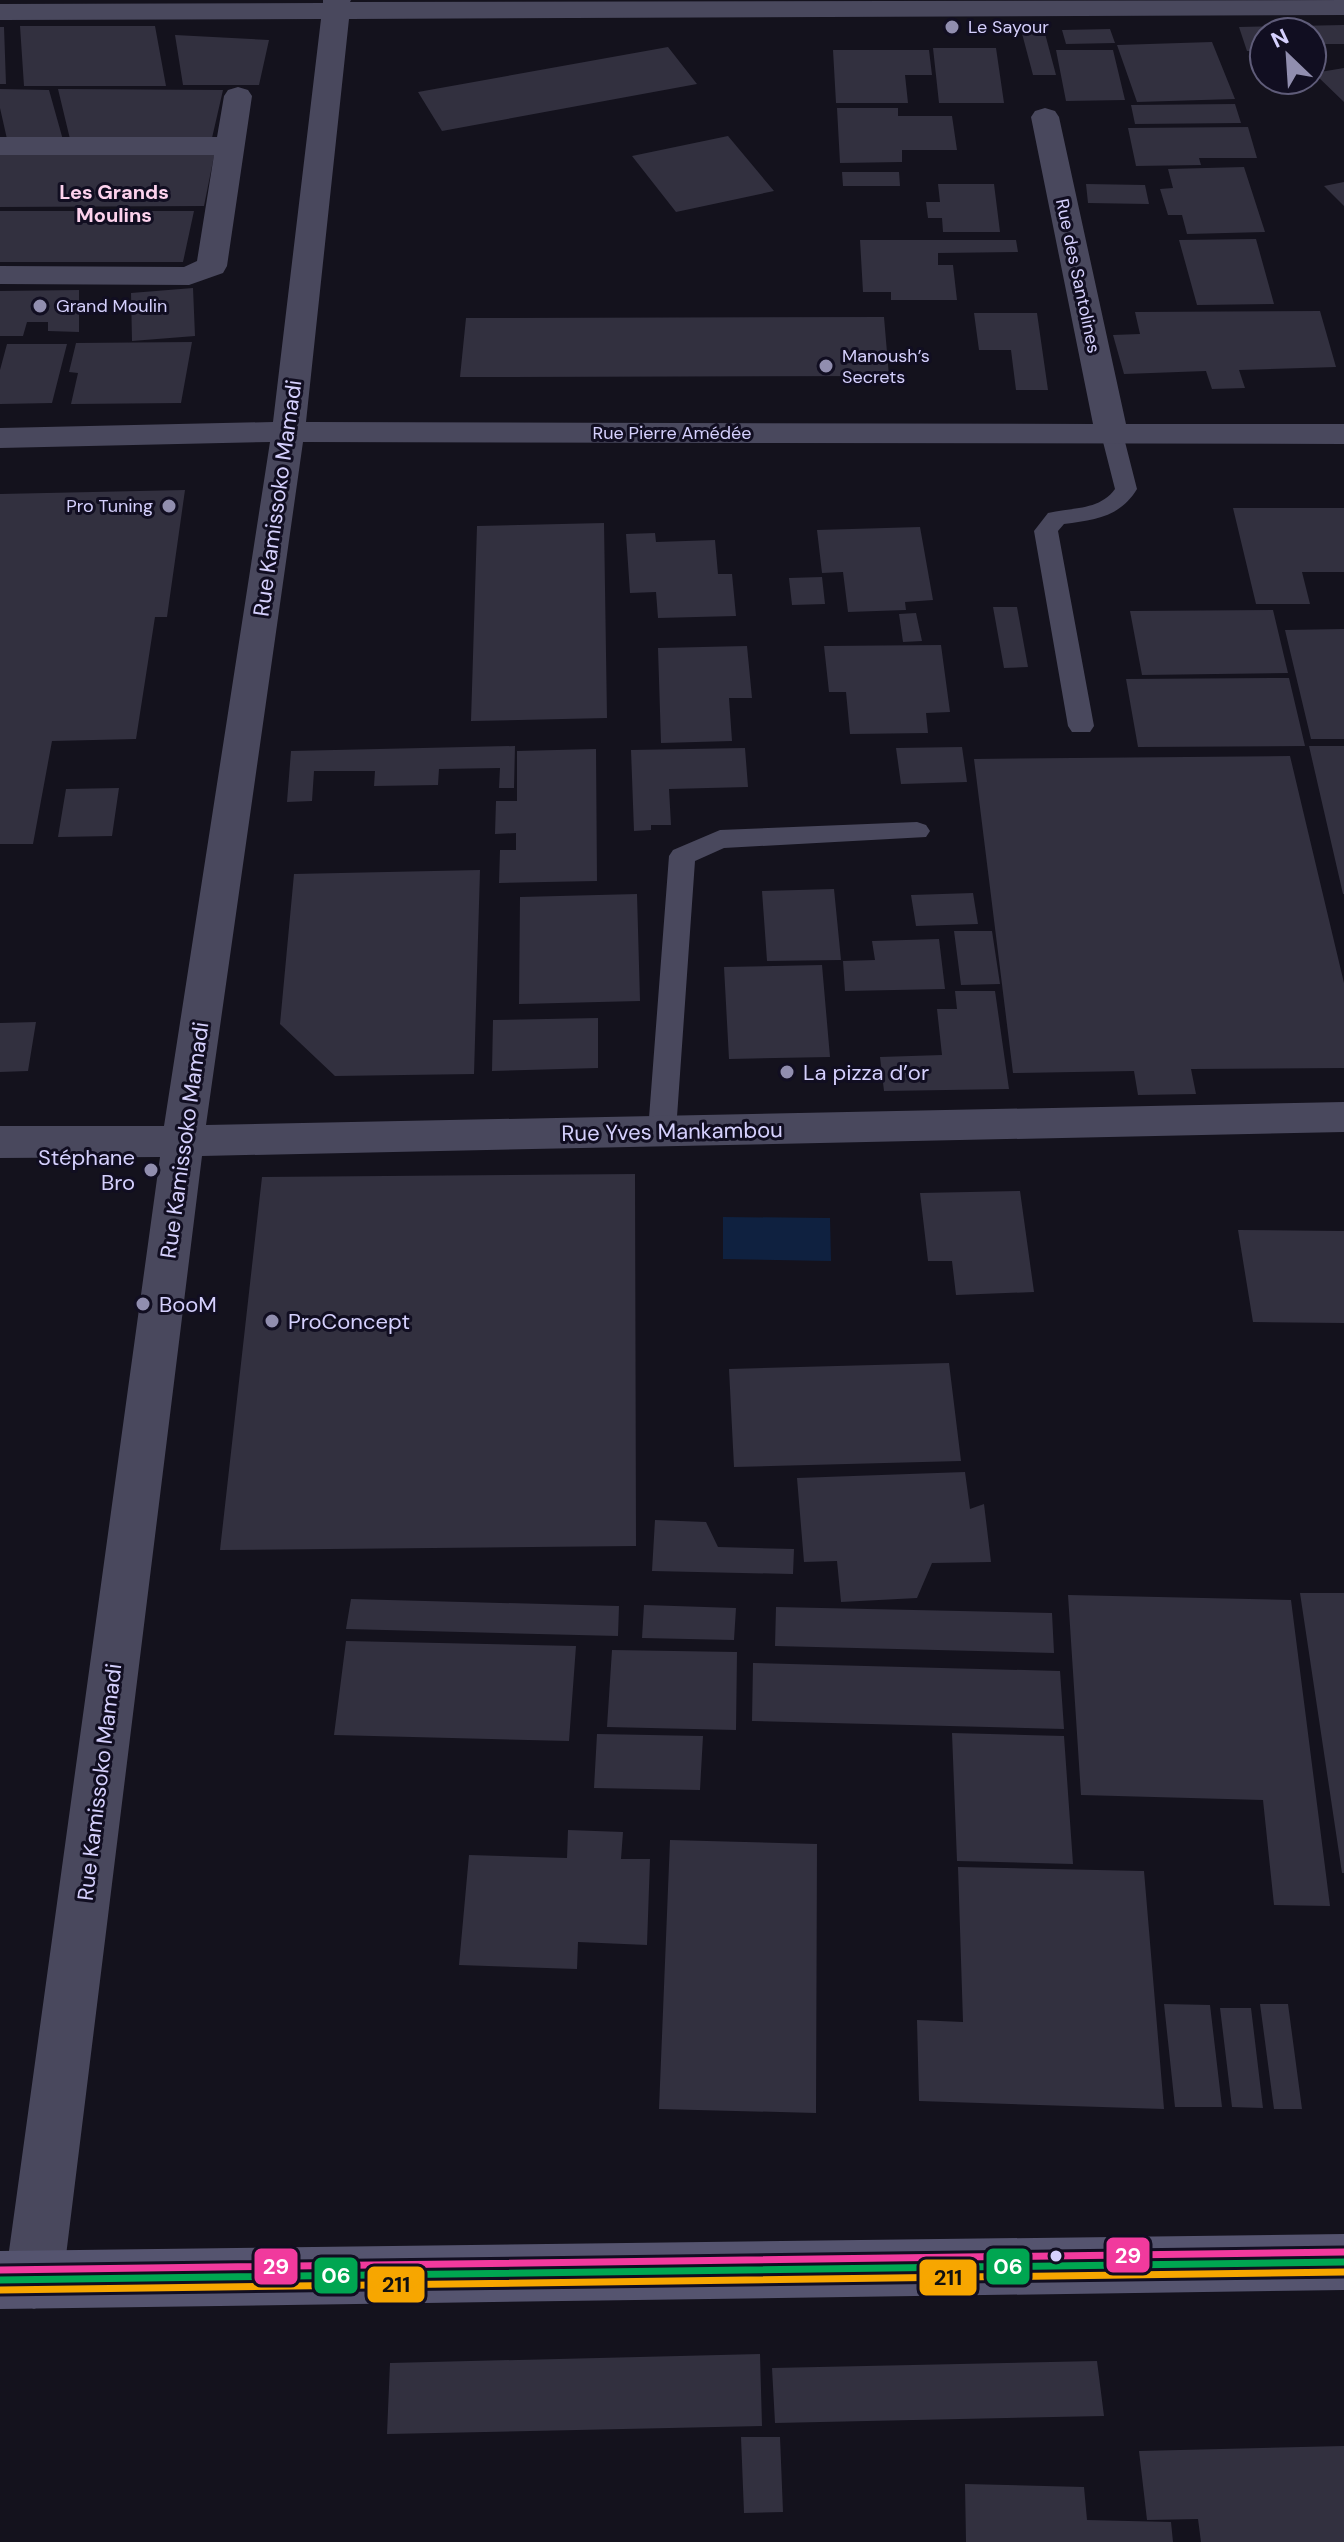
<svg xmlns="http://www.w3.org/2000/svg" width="1344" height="2542" font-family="'DM Sans',sans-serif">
<rect width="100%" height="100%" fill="#14121d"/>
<path fill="#0f2140" d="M723,1217L830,1218L831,1261L723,1259Z"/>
<path fill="#32303f" d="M1344,25V44H1312V32H1264V51H1247L1239,27Z
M20,26H155L166,86H24Z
M1020,26H1043L1056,75H1033Z
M0,27H4L6,84H0Z
M1110,29L1115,43L1066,44L1062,30Z
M175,35L269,40L259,85H183Z
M1212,42L1235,99L1137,102L1117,45Z
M668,47L697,84L442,131L418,92Z
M933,48H996L1004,103H939Z
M833,50H929L932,75H905L908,103H836Z
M1056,50H1113L1125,100L1066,101Z
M1344,68V102L1314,73Z
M0,89L49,90L63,140L7,139L0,108Z
M58,89L223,90L212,138L70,139Z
M1235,104L1241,123L1135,124L1131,105Z
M837,108H898V116H952L957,150H902V162L840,163Z
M1248,127L1257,158H1199L1201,165L1136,166L1128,128Z
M728,136L774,191L676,212L632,156Z
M215,151L204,206L0,207V152Z
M1244,167L1265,232L1187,234L1182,215H1168L1160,189L1173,188L1168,169Z
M842,172H899L900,186H843Z
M1344,182V206L1324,186Z
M938,184H994L1000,232H943L942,218H928L926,202H940Z
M1086,184L1145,185L1149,204L1088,203Z
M0,211H194L183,262H0Z
M1256,239L1274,304L1197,305L1179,240Z
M860,240H1016L1018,252L938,253V265H953L957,300H891V292H863Z
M193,288L195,336L132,341L131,293Z
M79,290V332L48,331V322H27L23,336H0V291Z
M1320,311L1336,367L1239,370L1245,388L1212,389L1206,371L1124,374L1113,335L1140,334L1135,312Z
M974,313H1037L1048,390H1016L1011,350H979Z
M884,317L889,376L460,377L466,318Z
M192,342L181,403L71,404L78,373L69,372L76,343Z
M7,344H67L52,403L0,404V370Z
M185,490L167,617H155L136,739L52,741L33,844H0V494Z
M1233,508H1344V572H1302L1310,604H1256Z
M604,523L607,718L471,721L477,526Z
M920,527L933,600L905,602L906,610L848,612L843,572L822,573L817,530Z
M655,533L656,542L715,540L718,574H732L736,616L658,618L656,592L630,593L626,534Z
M822,577L825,604L792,605L789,578Z
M993,607H1017L1028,667L1004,668Z
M1273,610L1288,673L1142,675L1130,611Z
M916,613L922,641L903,642L899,614Z
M1344,629V739H1311L1285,630Z
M941,645L950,712L926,713L928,733L850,734L846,692H829L824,646Z
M747,646L752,698H729L732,741L661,743L658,648Z
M1289,678L1305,746L1138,747L1126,679Z
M515,746L514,788H499L500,768L439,769L438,785L374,786L375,771H314L312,801L287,802L291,751Z
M1309,746H1344V894H1343Z
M962,747L967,782L901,784L896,748Z
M745,748L748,787L669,789L671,825H651V830L634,831L631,750Z
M596,749L597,881L499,883L500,850H516V833L495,834L496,801H517V751Z
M1290,756L1344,983V1068L1191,1069L1196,1094L1138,1095L1134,1071L1013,1073L974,759Z
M119,788L112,836L58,837L66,789Z
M480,870L474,1074L335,1076L280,1024L294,874Z
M834,889L841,960L767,961L762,891Z
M973,893L978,924L916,926L911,895Z
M637,894L640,1001L519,1004L520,897Z
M954,931H992L1000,984L961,985Z
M939,939L945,989L845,991L843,961L875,960L872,941Z
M822,965L830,1057L729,1059L724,967Z
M955,991H995L1009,1089L884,1091L880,1057L942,1055L937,1009H957Z
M598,1018V1068L492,1071L493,1020Z
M36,1022L28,1071L0,1072V1023Z
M635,1174L636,1546L220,1550L262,1177Z
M1020,1191L1034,1292L956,1295L952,1261H928L920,1193Z
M1238,1230L1344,1231V1323L1253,1322Z
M949,1363L961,1461L734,1467L729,1369Z
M965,1472L970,1509L984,1504L991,1562L932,1563L917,1598L841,1602L837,1561L804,1562L797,1478Z
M655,1520L706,1522L718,1547L794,1549L793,1574L652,1571Z
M1300,1593H1344V1873H1342Z
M1068,1595L1291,1600L1330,1906L1274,1905L1263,1800L1081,1795Z
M351,1599L619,1606L618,1636L346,1629Z
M644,1605L736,1608L734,1640L642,1638Z
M776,1607L1052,1613L1054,1653L775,1646Z
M346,1641L576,1646L569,1741L334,1735Z
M612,1650L737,1652L736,1730L607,1727Z
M753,1663L1060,1671L1064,1729L752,1721Z
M952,1733L1064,1736L1073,1864L957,1861Z
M597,1734L703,1736L700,1790L594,1788Z
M568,1830L623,1832L621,1859H650L647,1945L578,1942L577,1969L459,1965L469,1855L567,1858Z
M670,1840L817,1844L816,2113L659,2109Z
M958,1867L1144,1871L1164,2109L919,2101L917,2020L963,2022Z
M1164,2004L1210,2005L1222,2107H1175Z
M1260,2004H1288L1302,2109H1274Z
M1220,2008H1251L1263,2108L1232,2107Z
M760,2354L762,2426L387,2434L390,2363Z
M1097,2361L1104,2416L775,2423L772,2368Z
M741,2437H780L783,2512L744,2513Z
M1344,2446V2542H1201L1198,2519L1147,2520L1139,2451Z
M965,2484L1084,2487L1087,2520L1171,2522L1173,2542H966Z"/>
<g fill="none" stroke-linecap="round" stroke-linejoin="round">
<path fill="#49485d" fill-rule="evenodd" d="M1112,427L1123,434L1137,489C1120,517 1095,520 1064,524L1058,531L1094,726L1090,732H1072L1068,726L1034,531L1048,513C1072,507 1099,511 1115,489L1101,434Z
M917,822L926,825L930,831L926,837L724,848L695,861L676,1131L672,1138L662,1142L652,1138L648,1131L669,856L673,850L720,830Z"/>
<path fill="#49485d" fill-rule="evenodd" d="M323,0H351L350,2L1344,0V15L349,19L306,422L1093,424L1031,117L1035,111L1045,108L1055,111L1059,117L1126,424H1344V444L303,442L206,1125L1344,1102V1132L202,1156L63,2280L54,2300L34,2309L14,2300L5,2280L160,1157L0,1158V1126H164L270,442L0,448V428L273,422L321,19L0,20V4L323,3Z
M238,87L248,90L252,96L227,266L223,273L189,285L0,284V266L184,267L197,261L214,155H0V137H217L224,96L228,90Z"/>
<path fill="#55546f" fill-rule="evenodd" d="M1344,2234V2290L0,2309V2251Z"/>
<defs>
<path id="bus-1" d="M0,2280L1344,2262"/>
<path id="bus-2" d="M0,2290L1344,2272"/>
<path id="bus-3" d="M0,2270L1344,2252"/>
</defs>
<use href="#bus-1" stroke="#110e21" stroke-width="13"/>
<use href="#bus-2" stroke="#110e21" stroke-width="13"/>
<use href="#bus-3" stroke="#110e21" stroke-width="13"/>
<use href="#bus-1" stroke="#00a651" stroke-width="7"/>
<use href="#bus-2" stroke="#f7a600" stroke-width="7"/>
<use href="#bus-3" stroke="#f13a9d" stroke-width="7"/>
</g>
<g fill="#918eaf" stroke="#110e21" stroke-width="3">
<circle cx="952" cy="27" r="8"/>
<circle cx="40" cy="306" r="8"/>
<circle cx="826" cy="366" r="8"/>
<circle cx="169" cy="506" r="8"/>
<circle cx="787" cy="1072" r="8"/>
<circle cx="151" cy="1170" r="8"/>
<circle cx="143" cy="1304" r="8"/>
<circle cx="272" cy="1321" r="8"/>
</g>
<circle fill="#d5d0fd" stroke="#110e21" stroke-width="3" cx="1056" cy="2256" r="7"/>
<g text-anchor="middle" stroke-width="6" stroke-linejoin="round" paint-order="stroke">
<g font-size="18" fill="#d5d0fd" stroke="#110e21" text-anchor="start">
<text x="968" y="33">Le Sayour</text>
<text x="56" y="312">Grand Moulin</text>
<text x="842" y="362">Manoush’s<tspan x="842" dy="21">Secrets</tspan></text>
<text x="153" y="512" text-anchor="end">Pro Tuning</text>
</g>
<g font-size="18" fill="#d5d0fd" stroke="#110e21">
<text transform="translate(1078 276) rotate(78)" y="6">Rue des Santolines</text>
<text x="672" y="439">Rue Pierre Amédée</text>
</g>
<g font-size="20" font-weight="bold" fill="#fdd2ed" stroke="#110e21">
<text x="114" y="199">Les Grands<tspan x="114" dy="23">Moulins</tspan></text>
</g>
<g font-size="22" fill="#d5d0fd" stroke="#110e21">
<text transform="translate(277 498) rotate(-82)" y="8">Rue Kamissoko Mamadi</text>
<text transform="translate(672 1131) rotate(-1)" y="8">Rue Yves Mankambou</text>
<text transform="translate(184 1140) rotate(-82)" y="8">Rue Kamissoko Mamadi</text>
<text transform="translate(99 1782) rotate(-83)" y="8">Rue Kamissoko Mamadi</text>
</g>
<g font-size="22" fill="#d5d0fd" stroke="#110e21" text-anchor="start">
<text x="803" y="1080">La pizza d’or</text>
<text x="135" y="1165" text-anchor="end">Stéphane<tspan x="135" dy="25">Bro</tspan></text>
<text x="159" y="1312">BooM</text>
<text x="288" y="1329">ProConcept</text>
</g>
</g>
<g stroke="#110e21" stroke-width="3">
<rect x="1105" y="2236" width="46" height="38" rx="8" fill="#f13a9d"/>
<rect x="253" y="2247" width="46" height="39" rx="8" fill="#f13a9d"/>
<rect x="985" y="2247" width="46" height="39" rx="8" fill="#00a651"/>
<rect x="313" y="2256" width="46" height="39" rx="8" fill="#00a651"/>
<rect x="918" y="2258" width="60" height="39" rx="8" fill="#f7a600"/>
<rect x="366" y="2265" width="60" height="39" rx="8" fill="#f7a600"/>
</g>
<g font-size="22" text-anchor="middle" font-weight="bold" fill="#fff">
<text x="1128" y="2263">29</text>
<text x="276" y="2274">29</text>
<text x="1008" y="2274">06</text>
<text x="336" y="2283">06</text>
</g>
<g font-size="22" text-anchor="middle" font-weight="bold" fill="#111">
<text x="948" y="2285">211</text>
<text x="396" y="2292">211</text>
</g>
<g transform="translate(1288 56) rotate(335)"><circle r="38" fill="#110e21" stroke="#5f5c79" stroke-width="2"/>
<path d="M0-6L14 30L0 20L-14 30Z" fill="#918eaf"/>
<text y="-12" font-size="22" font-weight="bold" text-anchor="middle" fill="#d5d0fd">N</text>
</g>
</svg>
